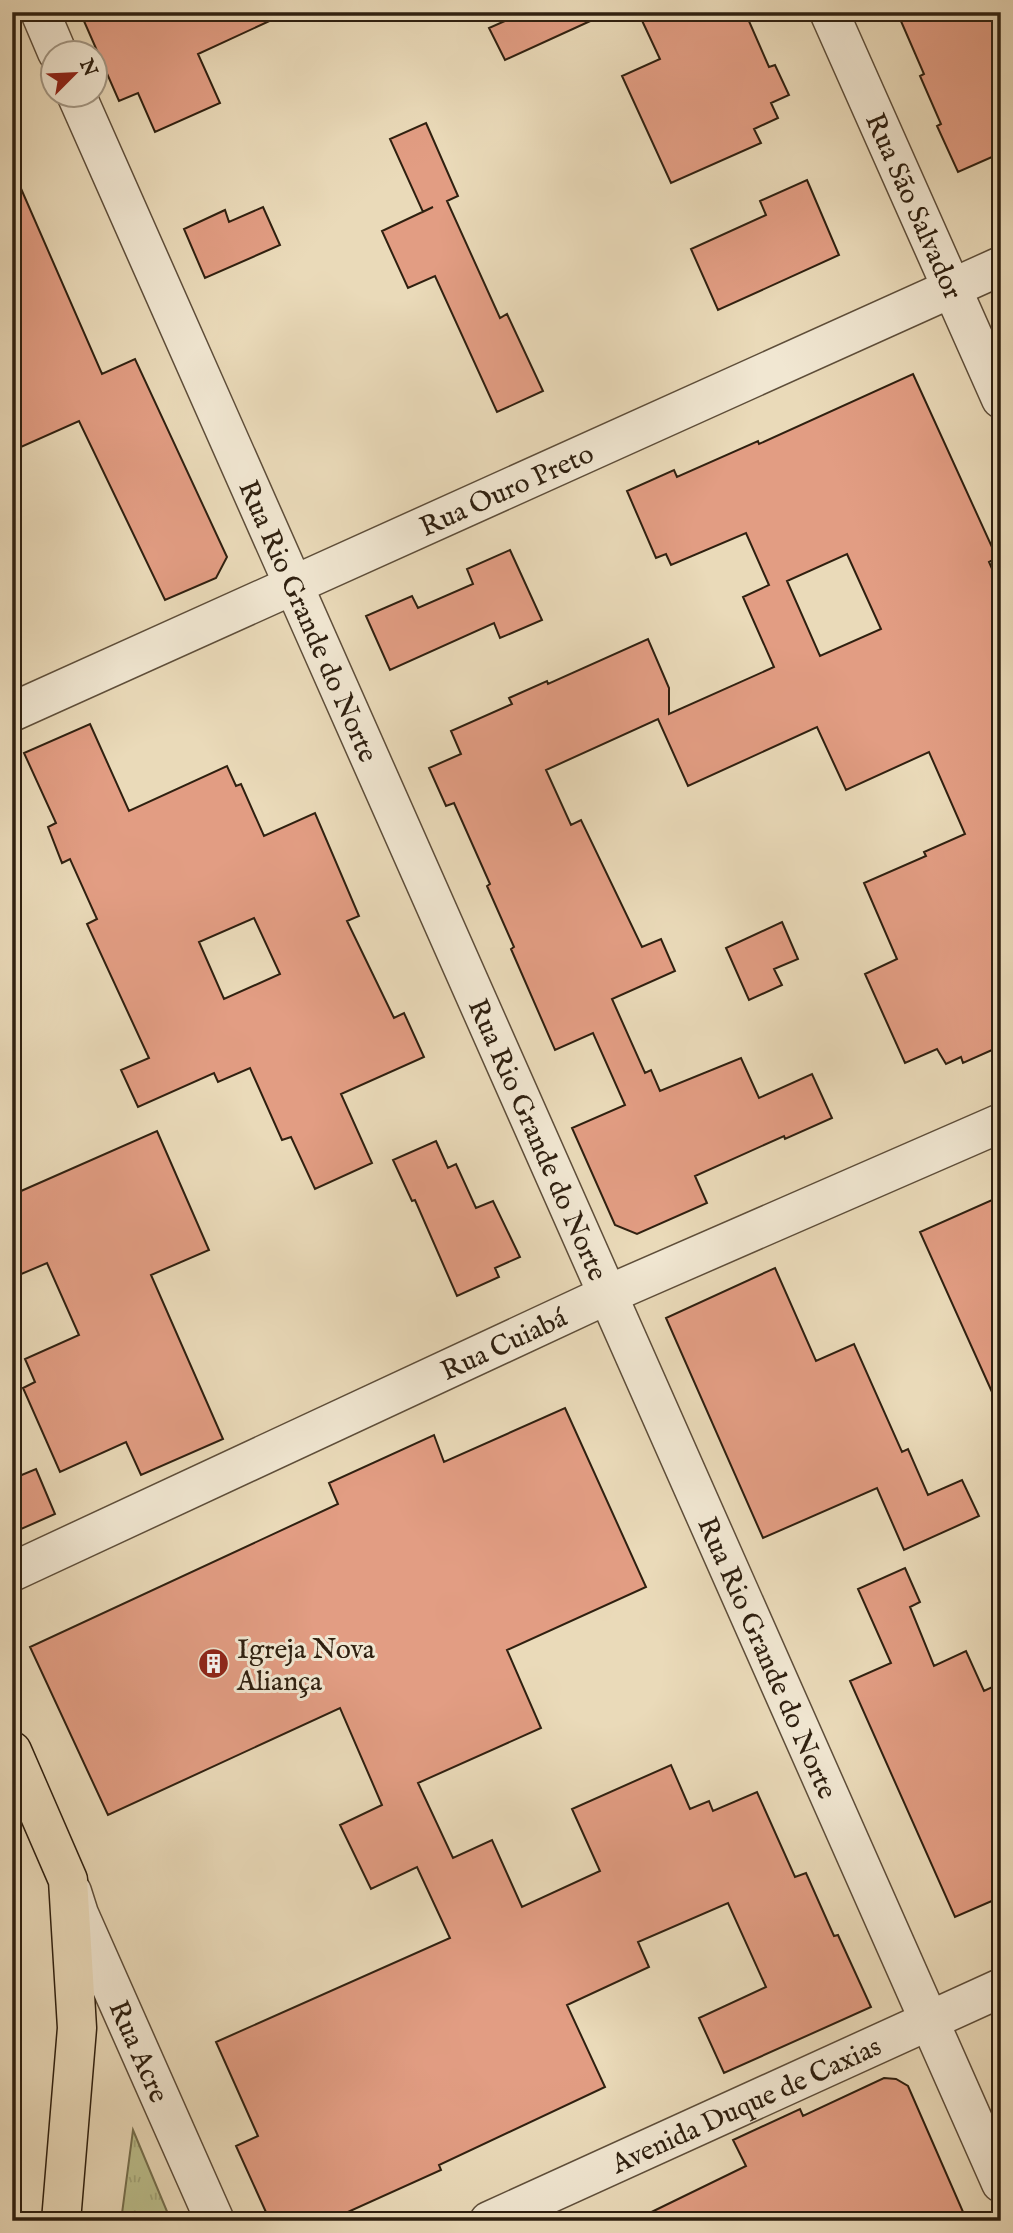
<svg xmlns="http://www.w3.org/2000/svg" width="1013" height="2233" font-family="'IM FELL English',serif">
<defs>
<pattern id="grass-tufts" width="24" height="20" patternUnits="userSpaceOnUse" patternTransform="scale(1.75)"><rect width="24" height="20" fill="#bbbe8c"/><path d="M3 7l-1-3M5 7V3M7 7l1-3M15 17l-1-3M17 17v-4M19 17l1-3" fill="none" stroke="#a1a378"/></pattern>
</defs>
<rect width="100%" height="100%" fill="#eadab9"/>
<filter id="stains"><feTurbulence type="fractalNoise" baseFrequency=".00286" numOctaves="4"/><feColorMatrix values="0 0 0 0 .2 0 0 0 0 .09 0 0 0 0 .02 0 0 0 .5 -.17"/></filter>
<radialGradient id="worn" r=".72"><stop offset=".6" stop-color="#630" stop-opacity="0"/><stop offset="1" stop-color="#630" stop-opacity=".3"/></radialGradient>
<path fill="url(#grass-tufts)" stroke="#756f4e" stroke-width="2" d="M133,2130L171,2221H121Z"/>
<path fill="#e29d83" stroke="#2f2010" stroke-width="2" fill-rule="evenodd" d="M80,12H289L198,54L220,103L155,132L138,93L119,101Z
M501,12H610L505,60L489,28L505,21Z
M638,12H745L769,67L775,65L789,95L771,103L778,118L754,129L761,143L671,183L622,76L660,59Z
M897,12H1001V153L958,172L937,126L941,124L920,76L924,74Z
M426,123L458,196L447,201L500,318L507,314L543,391L497,412L435,276L408,288L382,231L433,207L423,212L390,139Z
M12,168L102,374L135,359L227,557L216,578L165,600L79,421L12,451Z
M807,180L839,255L718,310L691,249L766,215L760,201Z
M263,207L280,245L205,278L184,229L225,210L229,222Z
M913,374L997,558L989,562L1001,589V1046L963,1063L961,1057L946,1064L937,1049L905,1063L865,974L897,959L864,883L926,856L924,852L965,834L929,752L846,790L817,727L688,786L658,719L546,770L571,825L581,820L642,947L661,939L675,971L612,999L645,1073L651,1070L660,1091L741,1058L759,1098L812,1074L832,1118L785,1139L784,1136L695,1176L707,1203L637,1234L615,1225L572,1128L625,1105L593,1033L555,1050L511,949L514,947L487,886L490,884L454,803L446,806L429,768L461,754L451,731L512,704L509,698L547,681L548,684L648,639L669,688V714L774,667L743,597L769,585L746,533L671,565L666,554L656,558L627,491L674,470L677,477L758,441L759,444ZM847,554L881,629L820,656L787,581Z
M510,550L542,620L500,638L494,623L390,670L366,616L412,596L418,608L473,584L467,569Z
M90,724L129,811L227,766L236,786L241,784L264,836L315,813L359,916L347,921L394,1018L404,1013L424,1057L341,1094L372,1163L315,1189L291,1137L282,1140L250,1068L218,1082L214,1073L138,1107L121,1070L149,1058L87,924L97,919L70,859L62,863L48,827L56,823L24,753ZM254,918L280,974L224,999L199,942Z
M782,922L798,959L774,969L782,985L749,1000L726,948Z
M157,1131L209,1250L151,1275L223,1439L141,1475L126,1442L60,1472L23,1388L35,1382L25,1359L79,1335L47,1263L12,1278V1195Z
M436,1141L448,1168L456,1164L476,1208L493,1201L520,1257L495,1268L499,1277L457,1296L415,1200L412,1201L393,1160Z
M1001,1196V1412L920,1232Z
M775,1268L816,1361L854,1344L902,1452L908,1449L928,1495L962,1480L979,1516L904,1550L877,1488L763,1538L666,1318Z
M565,1408L646,1587L507,1650L541,1728L418,1783L453,1858L492,1840L522,1907L600,1871L572,1809L671,1765L690,1809L709,1801L713,1811L757,1792L795,1877L806,1873L834,1936L838,1935L871,2007L724,2073L699,2018L766,1987L728,1903L638,1942L649,1967L567,2005L605,2087L439,2165L441,2170L328,2221H270L236,2146L258,2136L216,2042L450,1938L417,1867L371,1889L340,1825L382,1805L340,1708L108,1815L30,1647L338,1504L329,1483L434,1435L444,1462Z
M36,1469L55,1514L12,1533V1479Z
M905,1568L920,1602L910,1607L934,1666L966,1651L984,1691L1001,1683V1897L955,1917L850,1681L891,1663L858,1589Z
M884,2078L896,2079L908,2086L967,2221H633L746,2166L733,2140L800,2109L803,2116Z"/>
<g fill="none" stroke-linecap="round" stroke-linejoin="round">
<defs>
<g id="minor">
<path d="M40,12L57,52"/>
<path id="s1" d="M829,12L1001,399"/>
<path id="s2" d="M76,94L1001,2183"/>
<path id="s3" d="M12,712L1001,266"/>
<path id="s4" d="M12,1572L609,1294L1001,1123"/>
<path id="s5" d="M72,1892L79,1914L215,2221"/>
</g>
<g id="tertiary">
<path id="s6" d="M489,2221L1001,1988"/>
</g>
<path id="primary" d="M12,1751L68,1880L77,2028L61,2221"/>
</defs>
<use href="#minor" stroke="#5e4e3a" stroke-width="41"/>
<use href="#tertiary" stroke="#5e4e3a" stroke-width="41"/>
<use href="#primary" stroke="#2f2010" stroke-width="41"/>
<use href="#minor" stroke="#f1e7d2" stroke-width="38"/>
<use href="#tertiary" stroke="#f1e7d2" stroke-width="38"/>
<use href="#primary" stroke="#eadab9" stroke-width="38"/>
</g>
<defs>
<symbol id="building-disc" viewBox="-11 -11 22 22"><circle r="9.5" fill="#8f2418" stroke="#f1e7d2"/><path d="M-4-6H4V6H1V3H-1V6H-4ZM-2.5-4.3h1.7v1.8h-1.7ZM.8-4.3h1.7v1.8H.8ZM-2.5-1h1.7V.8h-1.7ZM.8-1h1.7V.8H.8Z" fill="#fff"/></symbol>
</defs>
<g fill-rule="evenodd">
<use href="#building-disc" x="196" y="1646" width="35" height="35"/>
</g>
<g text-anchor="middle" stroke-width="6" stroke-linejoin="round" paint-order="stroke">
<g font-size="28" fill="#2f2010" stroke="#f1e7d2">
<text dy="10" stroke="none"><textPath href="#s1" startOffset="212">Rua São Salvador</textPath></text>
<text dy="10" stroke="none"><textPath href="#s3" startOffset="542">Rua Ouro Preto</textPath></text>
<text dy="10" stroke="none"><textPath href="#s2" startOffset="576">Rua Rio Grande do Norte</textPath></text>
<text dy="10" stroke="none"><textPath href="#s2" startOffset="1143">Rua Rio Grande do Norte</textPath></text>
<text dy="10" stroke="none"><textPath href="#s4" startOffset="542">Rua Cuiabá</textPath></text>
<text dy="10" stroke="none"><textPath href="#s2" startOffset="1710">Rua Rio Grande do Norte</textPath></text>
<text dy="10" stroke="none"><textPath href="#s5" startOffset="173">Rua Acre</textPath></text>
<text dy="10" stroke="none"><textPath href="#s6" startOffset="282">Avenida Duque de Caxias</textPath></text>
</g>
<g font-size="28" fill="#2f2010" stroke="#f1e7d2" text-anchor="start">
<text x="237" y="1658">Igreja Nova<tspan x="237" dy="32">Aliança</tspan></text>
</g>
</g>
<rect width="1013" height="2233" fill="none" stroke="#eadab9" stroke-width="42"/>
<rect x="14" y="14" width="985" height="2205" fill="none" stroke="#2f2010" stroke-width="3.5"/>
<rect x="21" y="21" width="971" height="2191" fill="none" stroke="#2f2010" stroke-width="2"/>
<g transform="translate(74 74) rotate(66)"><circle r="33" fill="#f1e7d2" stroke="#a39784" stroke-width="2"/>
<path d="M0-5L12 26L0 18L-12 26Z" fill="#8f2418"/>
<text y="-10" font-size="19" font-weight="bold" text-anchor="middle" fill="#2f2010">N</text>
</g>
<rect width="100%" height="100%" filter="url(#stains)"/>
<rect width="100%" height="100%" fill="url(#worn)"/>
</svg>
